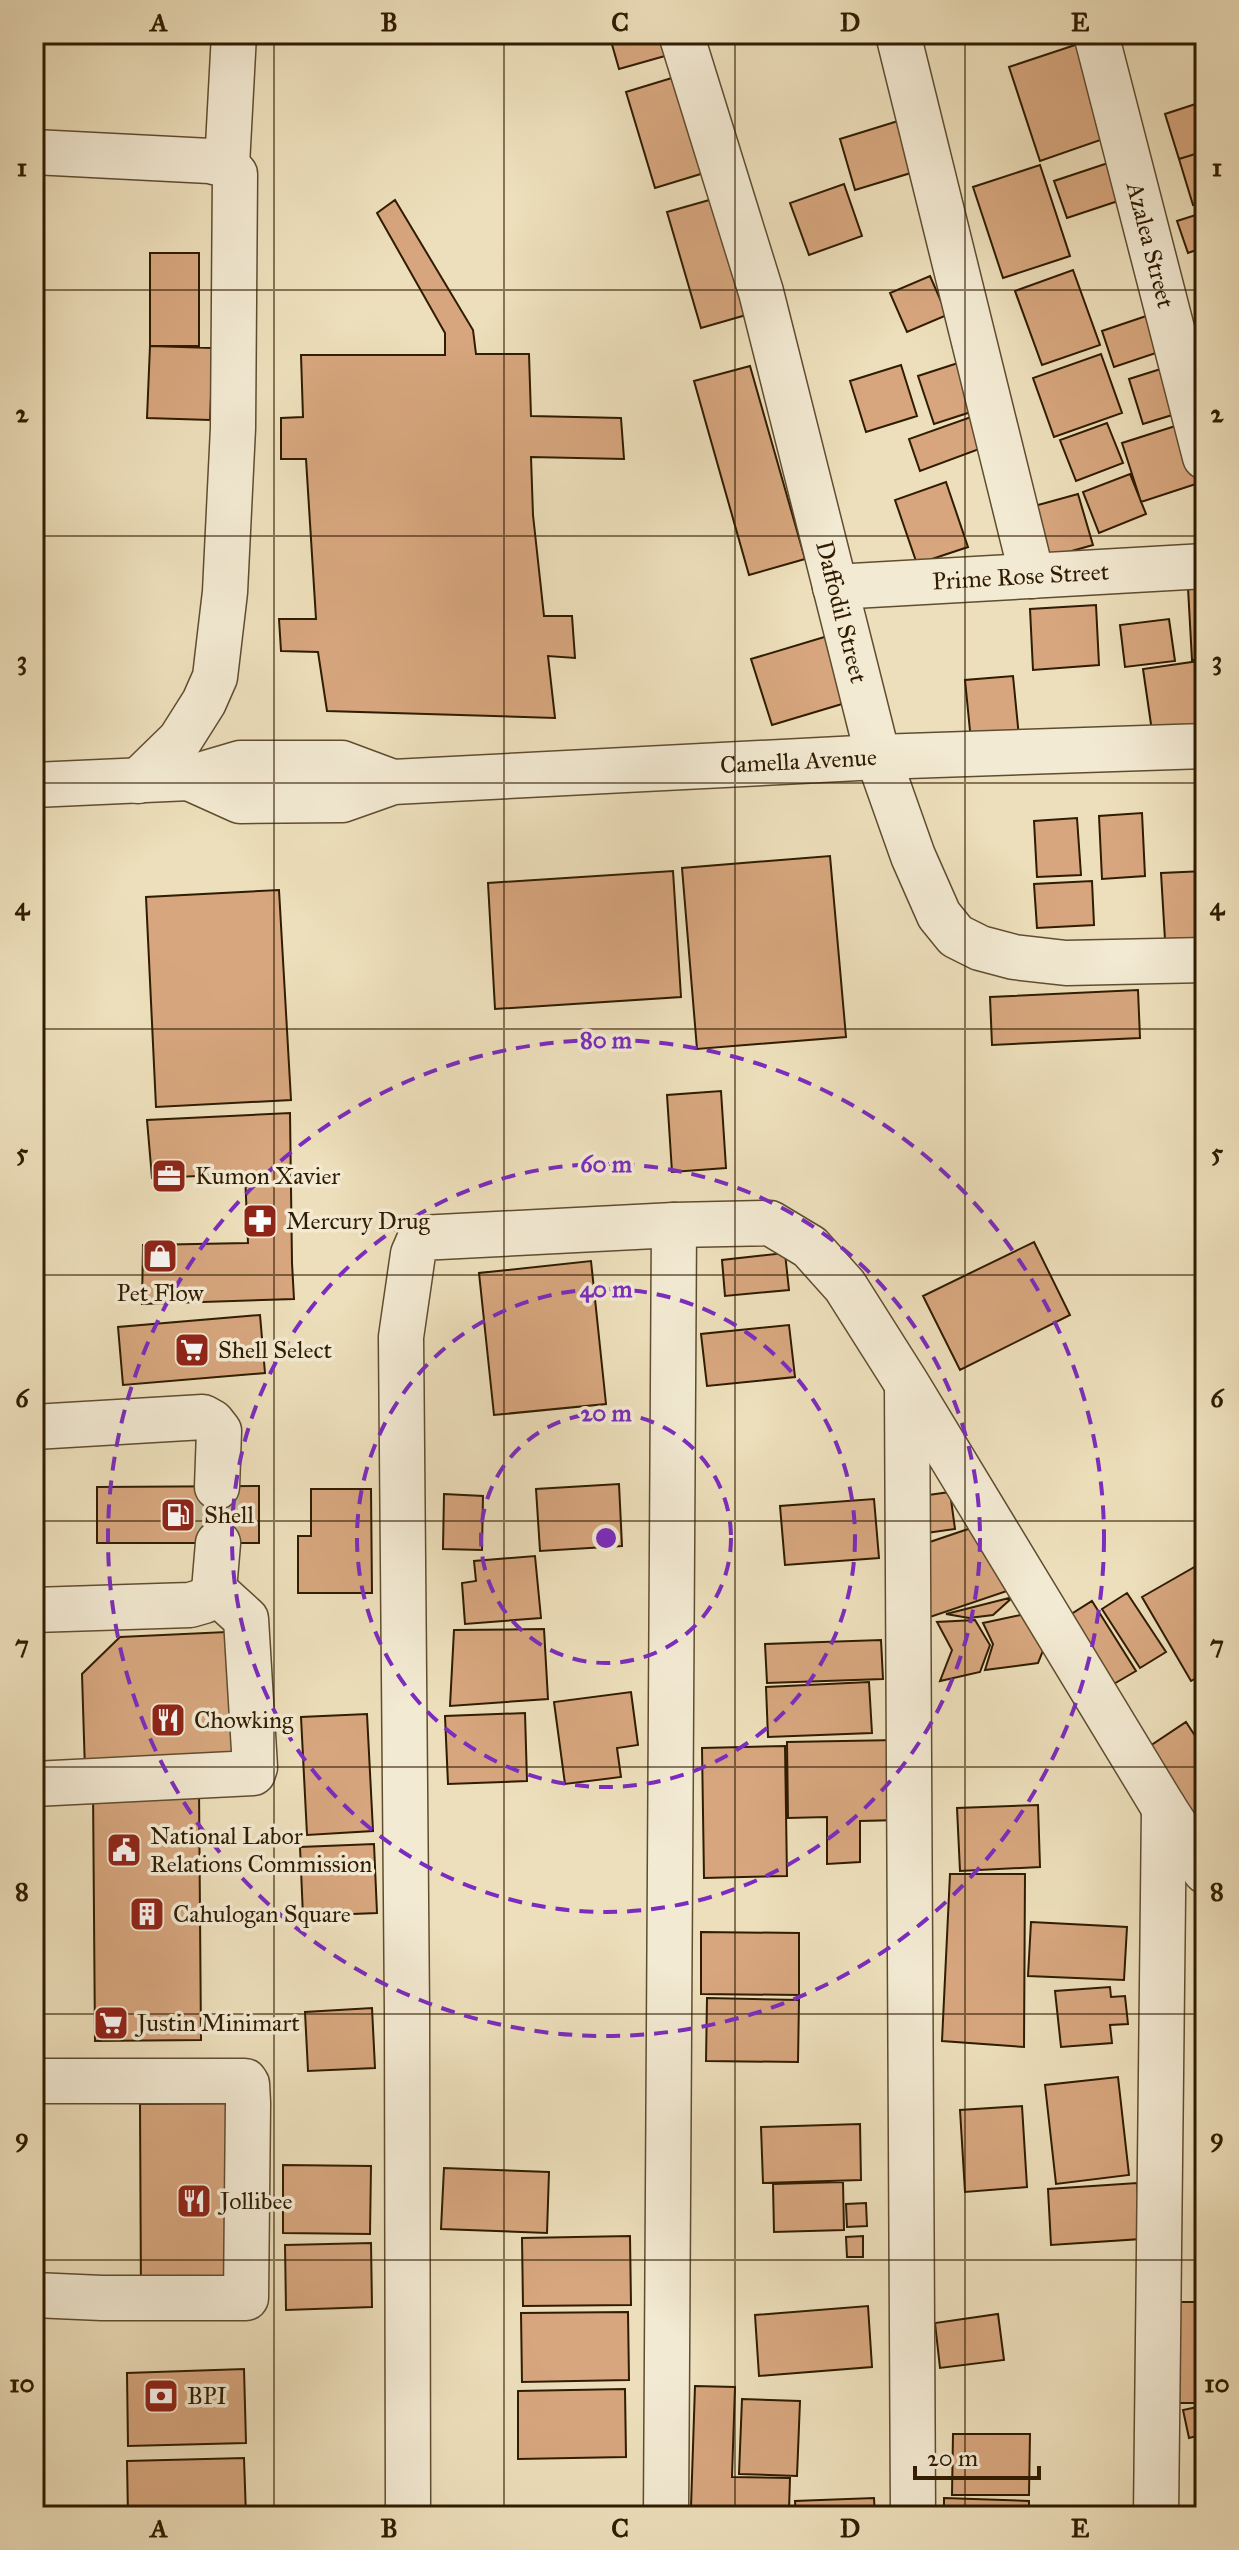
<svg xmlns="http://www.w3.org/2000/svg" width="1239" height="2550" font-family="'IM FELL Great Primer',serif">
<rect width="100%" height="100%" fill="#eddfbb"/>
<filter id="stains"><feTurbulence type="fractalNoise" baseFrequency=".0025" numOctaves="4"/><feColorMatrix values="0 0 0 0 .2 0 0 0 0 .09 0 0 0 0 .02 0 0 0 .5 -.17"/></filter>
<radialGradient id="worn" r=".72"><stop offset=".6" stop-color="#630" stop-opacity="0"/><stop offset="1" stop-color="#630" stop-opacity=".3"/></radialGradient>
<path fill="#d7a67e" stroke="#301c01" stroke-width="2" d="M609,34H667L672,54L619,69Z
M1081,43L1112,136L1040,161L1009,67Z
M675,77L704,173L655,188L626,92Z
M1205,101V151L1179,159L1165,114Z
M898,121L914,172L855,190L840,139Z
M1205,151V202L1193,205L1179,159Z
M1117,160L1130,197L1067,218L1054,181Z
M1040,165L1070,256L1003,278L973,187Z
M844,184L862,236L809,255L790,203Z
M727,195L760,311L701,328L667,212Z
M395,200L473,330L476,354H529L531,416L621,418L624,459L531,457L533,515L544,616H572L575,658L548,656L555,718L327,711L318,652L281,651L279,619H316L306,459H281V418L303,417L301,355H445V333L377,213Z
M1205,212V247L1188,253L1177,221Z
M150,253H199V346H150Z
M1073,270L1100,345L1042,365L1015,291Z
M930,276L947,315L907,332L890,293Z
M1152,314L1165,350L1114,367L1102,331Z
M150,346L213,348L210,420L147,418Z
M1101,354L1122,413L1054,437L1033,378Z
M961,362L977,410L934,424L918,376Z
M901,365L917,416L866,432L850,381Z
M750,366L805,559L749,575L694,381Z
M1167,367L1182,412L1143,424L1129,379Z
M971,417L982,448L920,471L909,439Z
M1191,421L1205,465V481L1141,502L1122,443Z
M1107,423L1123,463L1076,481L1060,440Z
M1130,474L1146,514L1099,533L1083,492Z
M946,482L968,547L917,564L895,500Z
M1078,494L1093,545L1036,561L1020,510Z
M1188,588H1205V659L1192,660Z
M1096,605L1099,665L1033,670L1030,609Z
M1169,619L1175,661L1125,667L1120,625Z
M831,635L852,701L772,725L751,659Z
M1199,661L1205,698V738L1154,745L1143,669Z
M1013,676L1019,737L971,741L965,680Z
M1142,813L1145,876L1102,879L1099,816Z
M1077,818L1081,875L1037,877L1034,821Z
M830,856L846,1037L697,1049L682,868Z
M673,871L681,997L495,1009L488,883Z
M1205,871V938L1165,940L1161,873Z
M1092,881L1094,925L1037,928L1034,884Z
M279,890L291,1100L156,1107L146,897Z
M1138,990L1140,1038L992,1045L990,997Z
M721,1091L726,1168L672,1172L667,1095Z
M290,1113L292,1263L294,1299L142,1304L143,1245L248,1243L245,1174L152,1178L147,1120Z
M1034,1242L1070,1315L960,1370L923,1296Z
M785,1253L789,1290L725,1296L722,1260Z
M591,1261L606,1404L494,1415L479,1273Z
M260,1315L265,1373L123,1385L118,1327Z
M789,1325L795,1377L707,1386L701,1334Z
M619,1484L622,1546L540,1551L536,1489Z
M259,1486V1543H97V1487Z
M311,1489H371L372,1593H298V1536H311Z
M950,1492L955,1529L919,1534L914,1497Z
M444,1494L483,1496L482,1550L443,1549Z
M874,1499L879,1558L785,1565L780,1506Z
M977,1526L1010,1590L930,1617L915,1547Z
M535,1556L541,1618L465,1624L462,1583L476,1581L474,1561Z
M1205,1561V1673L1191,1681L1142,1597Z
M1127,1593L1166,1652L1140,1668L1102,1609Z
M1013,1597L993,1615L969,1618L946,1614Z
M1092,1601L1136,1671L1100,1692L1057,1623Z
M1025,1614L1050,1633L1038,1663L985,1670L993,1644L983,1623Z
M975,1620L990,1645L980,1672L940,1681L952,1650L937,1622Z
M544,1629L548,1699L450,1706L454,1630Z
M248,1631L254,1766L85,1771L82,1674L120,1637Z
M881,1640L883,1679L767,1683L765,1644Z
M869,1682L872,1733L768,1737L766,1687Z
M631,1692L638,1745L617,1748L621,1777L565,1784L554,1702Z
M525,1713L527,1781L448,1784L445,1716Z
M367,1714L373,1831L307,1835L301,1717Z
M1186,1722L1205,1751V1859L1135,1756Z
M898,1740L900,1820L860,1821V1862L827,1864V1817L788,1818L787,1742Z
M785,1746L787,1876L704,1878L702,1748Z
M199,1788L201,2040L95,2041L93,1789Z
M1038,1805L1040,1867L960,1871L957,1808Z
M374,1844L377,1913L303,1916L300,1847Z
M950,1874H1025L1024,2047L942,2041Z
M1031,1922L1127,1927L1124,1980L1028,1976Z
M701,1932L799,1933V1995L701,1994Z
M1110,1987L1111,1997L1125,1996L1128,2024L1110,2025L1112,2043L1061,2047L1055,1991Z
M707,1998L799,2000L798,2062L706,2061Z
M372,2008L375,2068L308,2071L305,2012Z
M1118,2077L1129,2175L1056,2184L1045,2085Z
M248,2103L246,2298H141L140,2104Z
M1022,2106L1027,2187L965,2192L960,2110Z
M860,2124L861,2180L763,2183L761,2127Z
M283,2165L371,2166L370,2234L283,2233Z
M444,2168L549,2172L547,2233L441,2229Z
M843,2182L844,2230L774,2232L773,2184Z
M1137,2183L1141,2239L1051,2245L1048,2189Z
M866,2203L867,2226L847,2227L846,2204Z
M630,2236L631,2305L523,2306L522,2238Z
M863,2236V2257H847L846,2237Z
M371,2243L372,2307L286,2310L285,2245Z
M1162,2302H1203V2403H1176Z
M868,2306L872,2367L759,2376L755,2315Z
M628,2312L629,2380L522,2382L521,2313Z
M998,2314L1004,2360L940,2368L935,2323Z
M244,2369L246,2443L128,2446L127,2373Z
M695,2386L735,2387L732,2477L790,2478L789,2510L691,2507Z
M625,2389L626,2457L518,2459V2391Z
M742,2399L800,2401L797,2476L739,2474Z
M1202,2406L1205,2434L1189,2438L1183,2410Z
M953,2434H1030L1029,2495H952Z
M244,2458L246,2516H128L127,2461Z
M874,2498L875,2516H796L795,2501Z
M944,2498L1029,2501V2516H944Z"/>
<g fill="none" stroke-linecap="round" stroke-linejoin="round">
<path stroke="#c7b896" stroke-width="44" stroke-dasharray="44 22" stroke-linecap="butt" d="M217,1487L218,1543"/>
<defs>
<g id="minor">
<path id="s1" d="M681,34L761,292L878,757L913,856L939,915L956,936L980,948L1014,957L1066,963L1205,960"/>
<path d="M898,34L1032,576"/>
<path id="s2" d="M1096,34L1205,457"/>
<path d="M34,152L210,161L227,165L235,174L233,428L225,592L215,677L204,702L180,740L138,781"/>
<path d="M227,165L234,34"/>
<path id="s3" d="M835,587L1205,566"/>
<path id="s4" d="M189,778L240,801L342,800L393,782L878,757L1205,746"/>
<path d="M34,785L189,778L240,763H342L393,782"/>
<path d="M907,1386L913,2516"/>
<path d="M34,1427L203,1417L212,1422L219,1431L217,1487"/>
<path d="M34,1610L190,1605L204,1601L214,1590L218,1543"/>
<path d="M34,1784L253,1773L255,1767L246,1619L214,1590"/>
<path d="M34,2081H245L247,2084L248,2103L246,2298H102L34,2295"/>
<path d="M408,2516L407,2011L401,1337L413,1254L420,1238L674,1225L770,1223L810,1247L845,1286L907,1384L1164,1808L1205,1871"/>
<path d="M666,2516L674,1225"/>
<path d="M1156,2516L1164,1808"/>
</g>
</defs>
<use href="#minor" stroke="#5f4d30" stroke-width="47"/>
<use href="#minor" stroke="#f3ead3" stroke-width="44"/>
</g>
<path fill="none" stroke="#301c01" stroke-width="2" stroke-opacity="0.55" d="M274,34V2516M504,34V2516M735,34V2516M965,34V2516M34,290H1205M34,536H1205M34,783H1205M34,1029H1205M34,1275H1205M34,1521H1205M34,1767H1205M34,2014H1205M34,2260H1205"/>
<g fill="none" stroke="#7b2cbf" stroke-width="4" stroke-dasharray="14 10">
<circle cx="606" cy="1538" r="125"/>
<circle cx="606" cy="1538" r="249"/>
<circle cx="606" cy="1538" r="374"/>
<circle cx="606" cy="1538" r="498"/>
</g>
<defs>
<symbol id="office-square" viewBox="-11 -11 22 22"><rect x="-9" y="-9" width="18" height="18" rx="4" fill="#8f2418" stroke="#f3ead3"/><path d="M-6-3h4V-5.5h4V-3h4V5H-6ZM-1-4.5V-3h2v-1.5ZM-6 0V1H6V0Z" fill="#fff"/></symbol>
<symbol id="pharmacy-square" viewBox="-11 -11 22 22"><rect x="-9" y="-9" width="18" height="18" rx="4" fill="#8f2418" stroke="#f3ead3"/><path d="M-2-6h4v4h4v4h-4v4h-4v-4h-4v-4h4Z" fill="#fff"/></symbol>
<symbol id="shop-square" viewBox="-11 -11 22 22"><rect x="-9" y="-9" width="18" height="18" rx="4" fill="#8f2418" stroke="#f3ead3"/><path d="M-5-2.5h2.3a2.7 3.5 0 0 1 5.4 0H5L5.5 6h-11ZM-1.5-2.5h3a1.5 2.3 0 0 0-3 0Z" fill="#fff"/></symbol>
<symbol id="supermarket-square" viewBox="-11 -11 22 22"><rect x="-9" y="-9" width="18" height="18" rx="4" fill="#8f2418" stroke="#f3ead3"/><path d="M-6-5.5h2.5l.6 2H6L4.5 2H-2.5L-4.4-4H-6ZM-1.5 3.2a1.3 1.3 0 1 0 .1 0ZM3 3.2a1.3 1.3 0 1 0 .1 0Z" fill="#fff"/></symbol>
<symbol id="fuel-square" viewBox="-11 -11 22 22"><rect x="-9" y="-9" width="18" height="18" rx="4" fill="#8f2418" stroke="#f3ead3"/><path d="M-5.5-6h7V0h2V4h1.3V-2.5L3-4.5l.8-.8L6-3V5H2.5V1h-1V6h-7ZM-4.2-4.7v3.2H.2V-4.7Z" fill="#fff"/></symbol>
<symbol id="restaurant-square" viewBox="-11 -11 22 22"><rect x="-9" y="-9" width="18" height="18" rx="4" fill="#8f2418" stroke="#f3ead3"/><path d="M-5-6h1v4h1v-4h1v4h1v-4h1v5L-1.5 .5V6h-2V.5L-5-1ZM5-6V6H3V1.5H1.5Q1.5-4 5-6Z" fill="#fff"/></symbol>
<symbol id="civic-square" viewBox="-11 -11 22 22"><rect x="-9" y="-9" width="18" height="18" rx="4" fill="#8f2418" stroke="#f3ead3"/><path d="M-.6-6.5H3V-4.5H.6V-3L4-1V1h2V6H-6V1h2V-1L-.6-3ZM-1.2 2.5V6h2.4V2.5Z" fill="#fff"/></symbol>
<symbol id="building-square" viewBox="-11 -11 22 22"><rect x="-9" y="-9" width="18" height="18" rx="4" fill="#8f2418" stroke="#f3ead3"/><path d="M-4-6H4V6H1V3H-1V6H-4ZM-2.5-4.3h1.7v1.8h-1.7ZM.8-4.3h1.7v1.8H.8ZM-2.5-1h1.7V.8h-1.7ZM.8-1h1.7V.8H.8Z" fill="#fff"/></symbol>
<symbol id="bank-square" viewBox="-11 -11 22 22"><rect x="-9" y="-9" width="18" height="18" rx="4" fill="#8f2418" stroke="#f3ead3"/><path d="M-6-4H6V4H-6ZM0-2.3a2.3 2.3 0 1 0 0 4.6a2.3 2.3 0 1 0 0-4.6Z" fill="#fff"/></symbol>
</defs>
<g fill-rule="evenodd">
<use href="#office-square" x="149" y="1156" width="40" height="40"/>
<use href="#pharmacy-square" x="240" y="1201" width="40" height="40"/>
<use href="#shop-square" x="140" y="1236" width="40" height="40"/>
<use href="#supermarket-square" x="172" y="1330" width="40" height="40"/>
<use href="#fuel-square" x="158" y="1495" width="40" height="40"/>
<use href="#restaurant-square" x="148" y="1700" width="40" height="40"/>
<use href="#civic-square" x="104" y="1830" width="40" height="40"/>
<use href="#building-square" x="127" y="1894" width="40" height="40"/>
<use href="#supermarket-square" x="91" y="2003" width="40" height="40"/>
<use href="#restaurant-square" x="174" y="2181" width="40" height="40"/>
<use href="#bank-square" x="141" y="2376" width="40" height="40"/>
</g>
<g text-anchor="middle" stroke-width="7" stroke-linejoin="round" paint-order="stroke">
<g font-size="24" fill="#301c01" stroke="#f3ead3">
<text dy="8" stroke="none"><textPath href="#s2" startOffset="218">Azalea Street</textPath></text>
<text dy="8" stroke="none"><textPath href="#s3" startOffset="186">Prime Rose Street</textPath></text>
<text dy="8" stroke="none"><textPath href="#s1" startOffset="600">Daffodil Street</textPath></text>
<text dy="8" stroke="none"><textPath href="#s4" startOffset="618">Camella Avenue</textPath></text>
</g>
<g font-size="24" fill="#301c01" stroke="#f3ead3" text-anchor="start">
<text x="195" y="1184">Kumon Xavier</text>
<text x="286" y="1229">Mercury Drug</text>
<text x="160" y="1301" text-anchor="middle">Pet Flow</text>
<text x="218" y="1358">Shell Select</text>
<text x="204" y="1523">Shell</text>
<text x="194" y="1728">Chowking</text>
<text x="150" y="1844">National Labor<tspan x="150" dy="28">Relations Commission</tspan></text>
<text x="173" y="1922">Cahulogan Square</text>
<text x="137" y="2031">Justin Minimart</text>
<text x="220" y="2209">Jollibee</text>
<text x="187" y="2404">BPI</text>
</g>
</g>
<circle cx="606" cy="1538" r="12" fill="#7b2cbf" stroke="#f3ead3" stroke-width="4"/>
<g font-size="24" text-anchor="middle" font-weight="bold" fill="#7b2cbf" stroke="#f3ead3" stroke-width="7" stroke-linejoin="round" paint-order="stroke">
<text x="606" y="1048">80 m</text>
<text x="606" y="1172">60 m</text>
<text x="606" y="1297">40 m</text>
<text x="606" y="1421">20 m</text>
</g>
<rect width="1239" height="2550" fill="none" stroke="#eddfbb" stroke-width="88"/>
<path d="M915 2466v12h124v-12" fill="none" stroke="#301c01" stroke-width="4"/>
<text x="927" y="2466" font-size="24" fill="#301c01" stroke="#f3ead3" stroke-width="6" paint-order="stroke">20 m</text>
<rect x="44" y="44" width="1151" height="2462" fill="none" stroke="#301c01" stroke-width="3"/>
<g font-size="26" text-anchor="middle" font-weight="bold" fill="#301c01">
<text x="159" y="31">A</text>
<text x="389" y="31">B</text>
<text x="620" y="31">C</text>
<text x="850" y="31">D</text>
<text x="1080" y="31">E</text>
<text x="22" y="176">1</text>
<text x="1217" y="176">1</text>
<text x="22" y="422">2</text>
<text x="1217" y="422">2</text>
<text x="22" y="669">3</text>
<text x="1217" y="669">3</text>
<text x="22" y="915">4</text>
<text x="1217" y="915">4</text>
<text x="22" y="1161">5</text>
<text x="1217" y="1161">5</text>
<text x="22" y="1407">6</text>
<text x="1217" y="1407">6</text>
<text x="22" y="1653">7</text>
<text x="1217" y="1653">7</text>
<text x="22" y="1900">8</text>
<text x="1217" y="1900">8</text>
<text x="22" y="2146">9</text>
<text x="1217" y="2146">9</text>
<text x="22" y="2392">10</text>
<text x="1217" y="2392">10</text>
<text x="159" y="2537">A</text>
<text x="389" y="2537">B</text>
<text x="620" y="2537">C</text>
<text x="850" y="2537">D</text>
<text x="1080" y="2537">E</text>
</g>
<rect width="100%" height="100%" filter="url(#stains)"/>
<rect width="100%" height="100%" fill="url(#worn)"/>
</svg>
